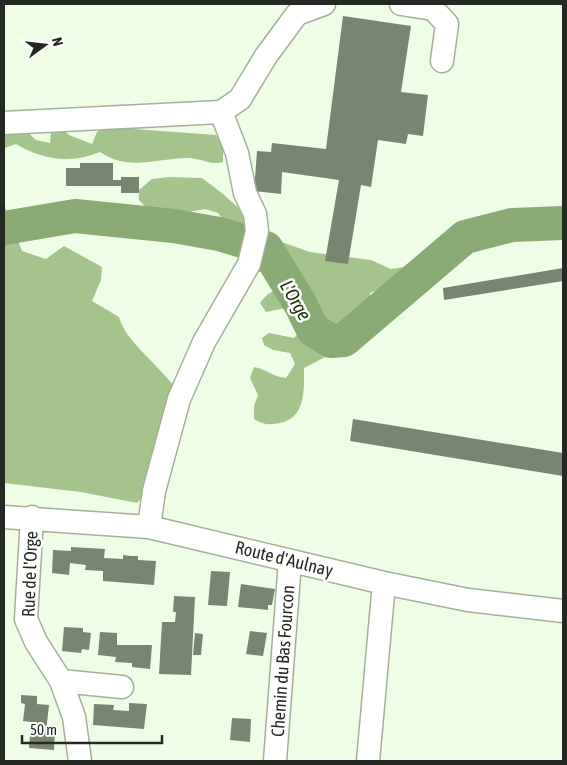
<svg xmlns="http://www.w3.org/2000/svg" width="567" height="765" font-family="'Asap Condensed',sans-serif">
<rect width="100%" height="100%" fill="#effce6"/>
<path fill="#a4c48c" d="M59,126L69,135L92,144L97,132L106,127L216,135L223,146V162C210,166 199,157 186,158C154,159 128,171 100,152C72,164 42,160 16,144L5,148L4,161V130H25L36,140L50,143L51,131Z
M169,177L202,178L223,194L273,239L310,252L371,260L391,269L404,267L410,276L406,284L390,285L370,293V305L343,328L333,353L304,368C304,389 306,418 280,423C269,425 264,425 254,419V406L258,395L250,378L254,367C266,369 273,377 286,378L295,364L290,353L273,350L264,345L262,338L269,333L294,338L301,331L300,320L291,307L266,312L260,303C276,281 282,296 300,286V277L289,271L258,272L252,266L250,252L239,241L218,213L205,209L183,213L150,212L139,200V190L152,179Z
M4,199L6,211L22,251L46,259L64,246L102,267L101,280L92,301L119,317C125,340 157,364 173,385L151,488L137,503L81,492L4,483Z"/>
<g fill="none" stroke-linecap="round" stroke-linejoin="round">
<path stroke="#8aaa73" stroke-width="34" d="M4,228L75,216L174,226L219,234L266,248L301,305L313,330L331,341L344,340L465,237L512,225L563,223"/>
</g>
<path fill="#798571" d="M343,16L411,26L401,92L428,95L423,136L408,134L406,144L378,140L371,187L361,185L348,264L325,261L339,180L282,172L281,194L254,191L257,151L271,152L272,143L326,149Z
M80,163H113V180H121V177H139V193H121V186H66V168H80Z
M563,268V281L444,300L443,288Z
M353,419L563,453V476L350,441Z
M71,547L105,549L104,558L123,559V555L131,556H138V560L156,561L154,585L103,581V571L85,570L86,565L70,563L69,575L52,573L53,550L71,551Z
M211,571L230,572L227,606L208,605Z
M241,584L275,589L272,605H268V610L238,607Z
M174,596L195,597L191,675L159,674L162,622H175L176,612H173Z
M64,627L83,628V632L91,633L89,650L82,649L81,653L62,651Z
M250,631L267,633L263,656L246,654Z
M100,632L117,633V645H152L150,669L132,667V663L115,662L116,657L98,655Z
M195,633L203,634L201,655H193Z
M21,695L37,696V704L49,705L46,732H55L54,750L29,748L31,722L23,721L25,704L21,703Z
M129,703L147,704L144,729L93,725L94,704L114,705L113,710L129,711Z
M232,718L251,719L250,742L230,740Z"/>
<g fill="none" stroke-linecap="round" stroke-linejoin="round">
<defs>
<path id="minor" d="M401,4L433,9L447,24L442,61
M4,123L221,112L240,99L266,56L297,14L324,4
M4,517L149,527L384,583L468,600L563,611
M32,517L26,619L36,642L61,681L74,717L80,761
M149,527L154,491L179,399L204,342L249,264L257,231L255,214L245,193L237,153L221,112
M61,681L122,687
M275,761L290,561
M368,761L384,583"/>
</defs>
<use href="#minor" stroke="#a4b09b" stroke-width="25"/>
<use href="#minor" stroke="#fff" stroke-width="22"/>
</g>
<g text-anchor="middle" stroke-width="5" stroke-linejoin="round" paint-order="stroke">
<g font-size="18" fill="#242921" stroke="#fff">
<text transform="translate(284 559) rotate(14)" y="6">Route d'Aulnay</text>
<text transform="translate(30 574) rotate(-88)" y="6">Rue de l'Orge</text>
<text transform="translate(283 661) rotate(-86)" y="6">Chemin du Bas Fourcon</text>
</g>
<g font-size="19" font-style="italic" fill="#20350d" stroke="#fff">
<text transform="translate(296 300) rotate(60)" y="7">L'Orge</text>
</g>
</g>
<rect width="567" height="765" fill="none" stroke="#242921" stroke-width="10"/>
<g transform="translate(45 45) rotate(75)" stroke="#ffffff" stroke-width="4" paint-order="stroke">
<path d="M0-4L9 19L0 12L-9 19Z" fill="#242921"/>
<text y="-8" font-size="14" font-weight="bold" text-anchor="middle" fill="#242921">N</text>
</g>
<path d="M22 735v8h140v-8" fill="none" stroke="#242921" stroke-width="2.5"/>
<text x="30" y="735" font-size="15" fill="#242921" stroke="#ffffff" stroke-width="4" paint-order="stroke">50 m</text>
</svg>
